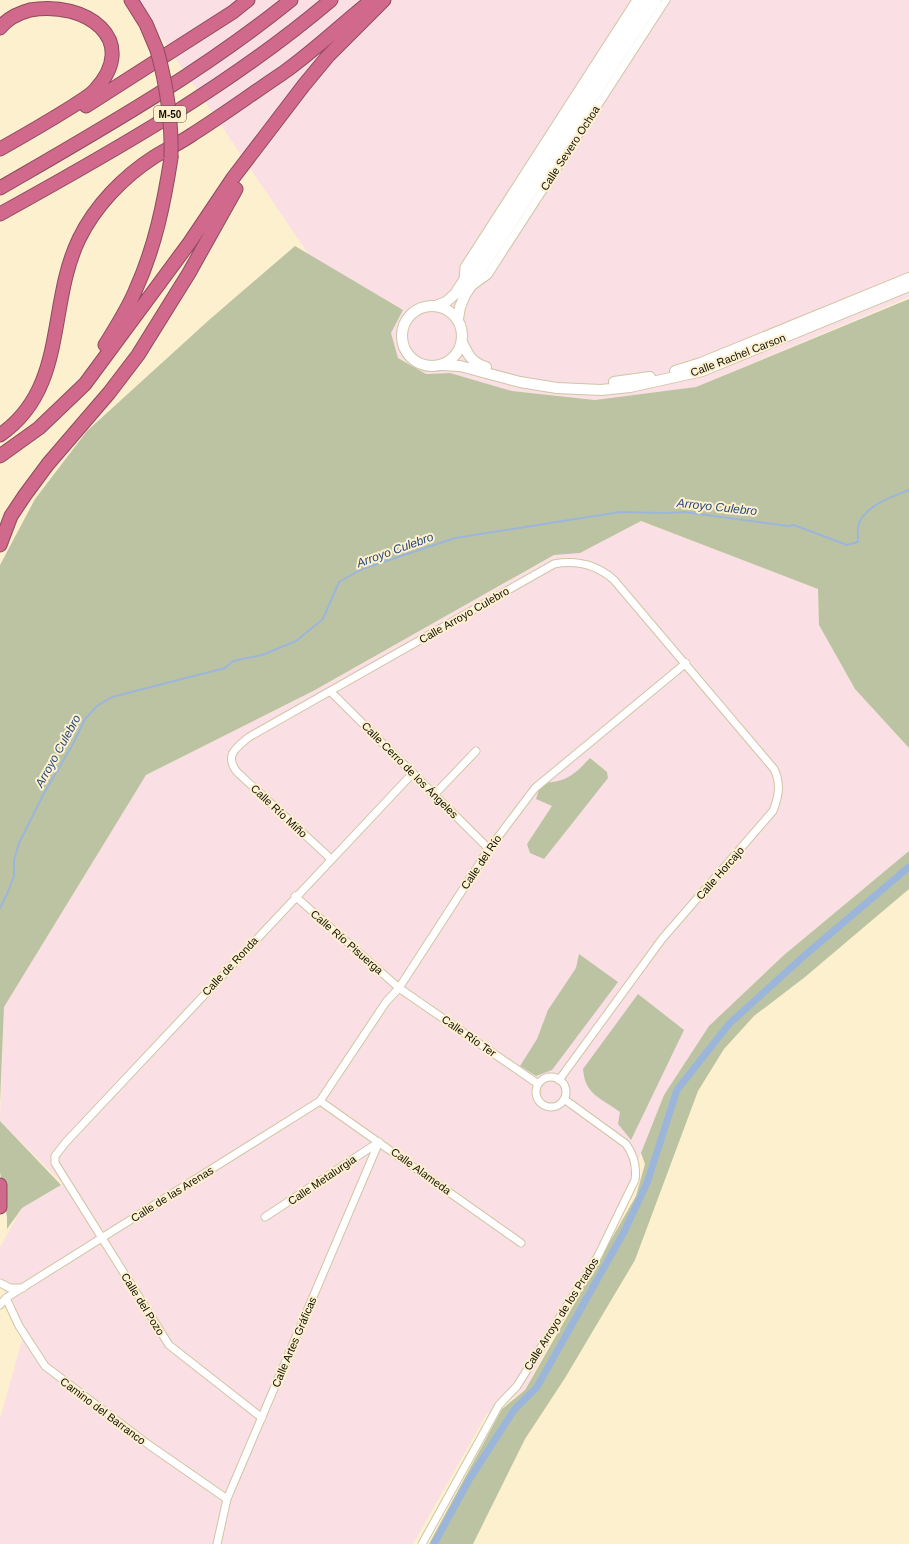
<svg xmlns="http://www.w3.org/2000/svg" width="909" height="1544" font-family="Helvetica,sans-serif">
<rect width="100%" height="100%" fill="#fcf0cf"/>
<path fill="#fadfe4" d="M136,0H909V297L696,387L598,400L512,391L450,373L426,374L398,358L391,333L403,310L309,255Z
M640,521L818,589L819,625L855,689L909,748V851L784,955L664,1095L619,1210L525,1390L486,1415L413,1544H0V1419L24,1333L0,1283V1247L22,1208L63,1184L0,1121L4,1007L146,775L315,690L555,555L580,553Z"/>
<path fill="#bcc3a3" d="M295,246L403,310L391,333L398,358L426,374L450,373L512,391L595,400L696,387L909,299V748L855,689L819,625L818,589L641,521L580,553L554,555L315,690L146,775L4,1007L0,1103V565L35,499L87,431L209,320Z
M590,758L607,772L608,778L544,859L530,853L527,844L552,806L536,799L541,783C566,782 573,776 590,758Z
M909,851V889L805,977L754,1016L724,1049L698,1091L635,1260L565,1378L525,1439L473,1544H429L502,1409L525,1390L636,1196L645,1164L641,1153L664,1095L709,1026L784,955Z
M579,954L618,982L552,1070L536,1076L520,1066L537,1039L548,1010L576,968Z
M638,994L684,1030L631,1140L618,1124L620,1112C601,1098 585,1095 583,1069Z
M0,1121L61,1185L22,1208L7,1229V1217L0,1172Z"/>
<g fill="none" stroke-linecap="round" stroke-linejoin="round">
<path stroke="#9cb6db" stroke-width="2" d="M0,908L7,894L14,876V860L19,843L43,795L73,744L85,719L97,706L112,697L225,668L233,661L262,655L296,641L323,619L339,582L362,569L455,538L620,512L667,513L684,512L788,526L794,525L847,545L858,542C858,537 857,528 859,523C867,505 893,496 909,490"/>
<path stroke="#9cb6db" stroke-width="7" d="M434,1544L469,1480L514,1410L537,1387L624,1232L647,1183L677,1090L729,1024L804,956L909,867"/>
<defs>
<path id="street" d="M463,281L464,267L636,0
M473,286L488,275L666,0
M331,692L489,849
M434,795L476,751
M331,859L237,772C224,755 236,748 249,737L554,564C576,560 597,565 614,580L774,769C781,783 779,796 773,811L662,939L559,1080
M295,896L399,988L538,1084
M536 1092a15 15 0 1 1 30 0a15 15 0 1 1-30 0Z
M320,1101L521,1243
M265,1217L379,1142
M0,1283L10,1288H23
M6,1298L19,1326L45,1366L149,1445L227,1499
M0,1305L6,1298L320,1101L386,1002L399,988L489,849L535,788L686,663
M262,1418L169,1345L55,1163V1156L66,1142L413,773
M217,1544L227,1499L379,1142
M422,1544L499,1405L517,1386L598,1256L635,1180C637,1166 634,1155 626,1144L564,1099"/>
<path id="secondary" d="M438,305L446,302L455,294L645,0
M402 336a30 30 0 1 1 60 0a30 30 0 1 1-60 0Z
M458,319L460,307L465,295L656,0
M462,342C468,355 472,363 486,367
M441,365L460,366L520,382L557,388L601,390L630,387L702,371L909,286
M675,371L701,363L909,278
M614,382L650,377"/>
<path id="highway" d="M131,0L146,24L157,50
M0,28C7,19 19,13 30,10C86,0 141,40 95,90C90,96 80,101 73,106C49,121 25,135 0,149
M86,106L233,12L248,0
M0,188C100,130 201,73 291,0
M0,214C114,151 231,85 331,0
M105,345C116,327 128,309 136,289C155,247 164,203 171,158
M0,435C68,388 47,305 79,239C95,206 123,177 154,157C167,149 180,143 193,134C223,115 253,93 283,73C314,51 342,24 372,0
M0,456L39,428L85,384L190,242L233,178L304,85L328,56L384,0
M0,545L11,516L25,495L48,464L109,393L138,355L189,273L236,189
M0,1185V1207"/>
</defs>
<use href="#street" stroke="#d0c5a5" stroke-width="9"/>
<use href="#secondary" stroke="#d0c5a5" stroke-width="12"/>
<use href="#highway" stroke="#8f4a5d" stroke-width="15"/>
<use href="#street" stroke="#fff" stroke-width="7"/>
<use href="#secondary" stroke="#fff" stroke-width="10"/>
<use href="#highway" stroke="#d1698c" stroke-width="13"/>
<defs>
<path id="highway-bridge" d="M157,50C167,86 172,120 171,158"/>
</defs>
<use href="#highway-bridge" stroke="#8f4a5d" stroke-width="15" stroke-linecap="butt"/>
<use href="#highway-bridge" stroke="#d1698c" stroke-width="13"/>
</g>
<g text-anchor="middle" stroke-width="4" stroke-linejoin="round" paint-order="stroke">
<rect fill="#fcf0cf" stroke="#5a5342" stroke-width="1" x="154" y="106" width="32" height="16" rx="3"/>
<g font-size="10" font-weight="bold" fill="#141005">
<text x="170" y="118">M-50</text>
</g>
<g font-size="11" fill="#141005" stroke="#fcf0cf">
<text transform="translate(570 148) rotate(-57)" y="4">Calle Severo Ochoa</text>
<text transform="translate(738 355) rotate(-21)" y="4">Calle Rachel Carson</text>
<text transform="translate(464 615) rotate(-30)" y="4">Calle Arroyo Culebro</text>
<text transform="translate(410 770) rotate(45)" y="4">Calle Cerro de los Ángeles</text>
<text transform="translate(279 811) rotate(43)" y="4">Calle Río Miño</text>
<text transform="translate(481 862) rotate(-56)" y="4">Calle del Río</text>
<text transform="translate(720 873) rotate(-49)" y="4">Calle Horcajo</text>
<text transform="translate(347 942) rotate(41)" y="4">Calle Río Pisuerga</text>
<text transform="translate(230 966) rotate(-47)" y="4">Calle de Ronda</text>
<text transform="translate(469 1036) rotate(35)" y="4">Calle Río Ter</text>
<text transform="translate(421 1171) rotate(36)" y="4">Calle Alameda</text>
<text transform="translate(322 1180) rotate(-34)" y="4">Calle Metalurgia</text>
<text transform="translate(172 1194) rotate(-32)" y="4">Calle de las Arenas</text>
<text transform="translate(143 1304) rotate(58)" y="4">Calle del Pozo</text>
<text transform="translate(561 1314) rotate(-58)" y="4">Calle Arroyo de los Prados</text>
<text transform="translate(294 1342) rotate(-67)" y="4">Calle Artes Gráficas</text>
<text transform="translate(103 1411) rotate(37)" y="4">Camino del Barranco</text>
</g>
<g font-size="12" font-style="italic" fill="#274979" stroke="#fcf0cf">
<text transform="translate(717 507) rotate(6)" y="4">Arroyo Culebro</text>
<text transform="translate(395 550) rotate(-20)" y="4">Arroyo Culebro</text>
<text transform="translate(58 751) rotate(-61)" y="4">Arroyo Culebro</text>
</g>
</g>
</svg>
